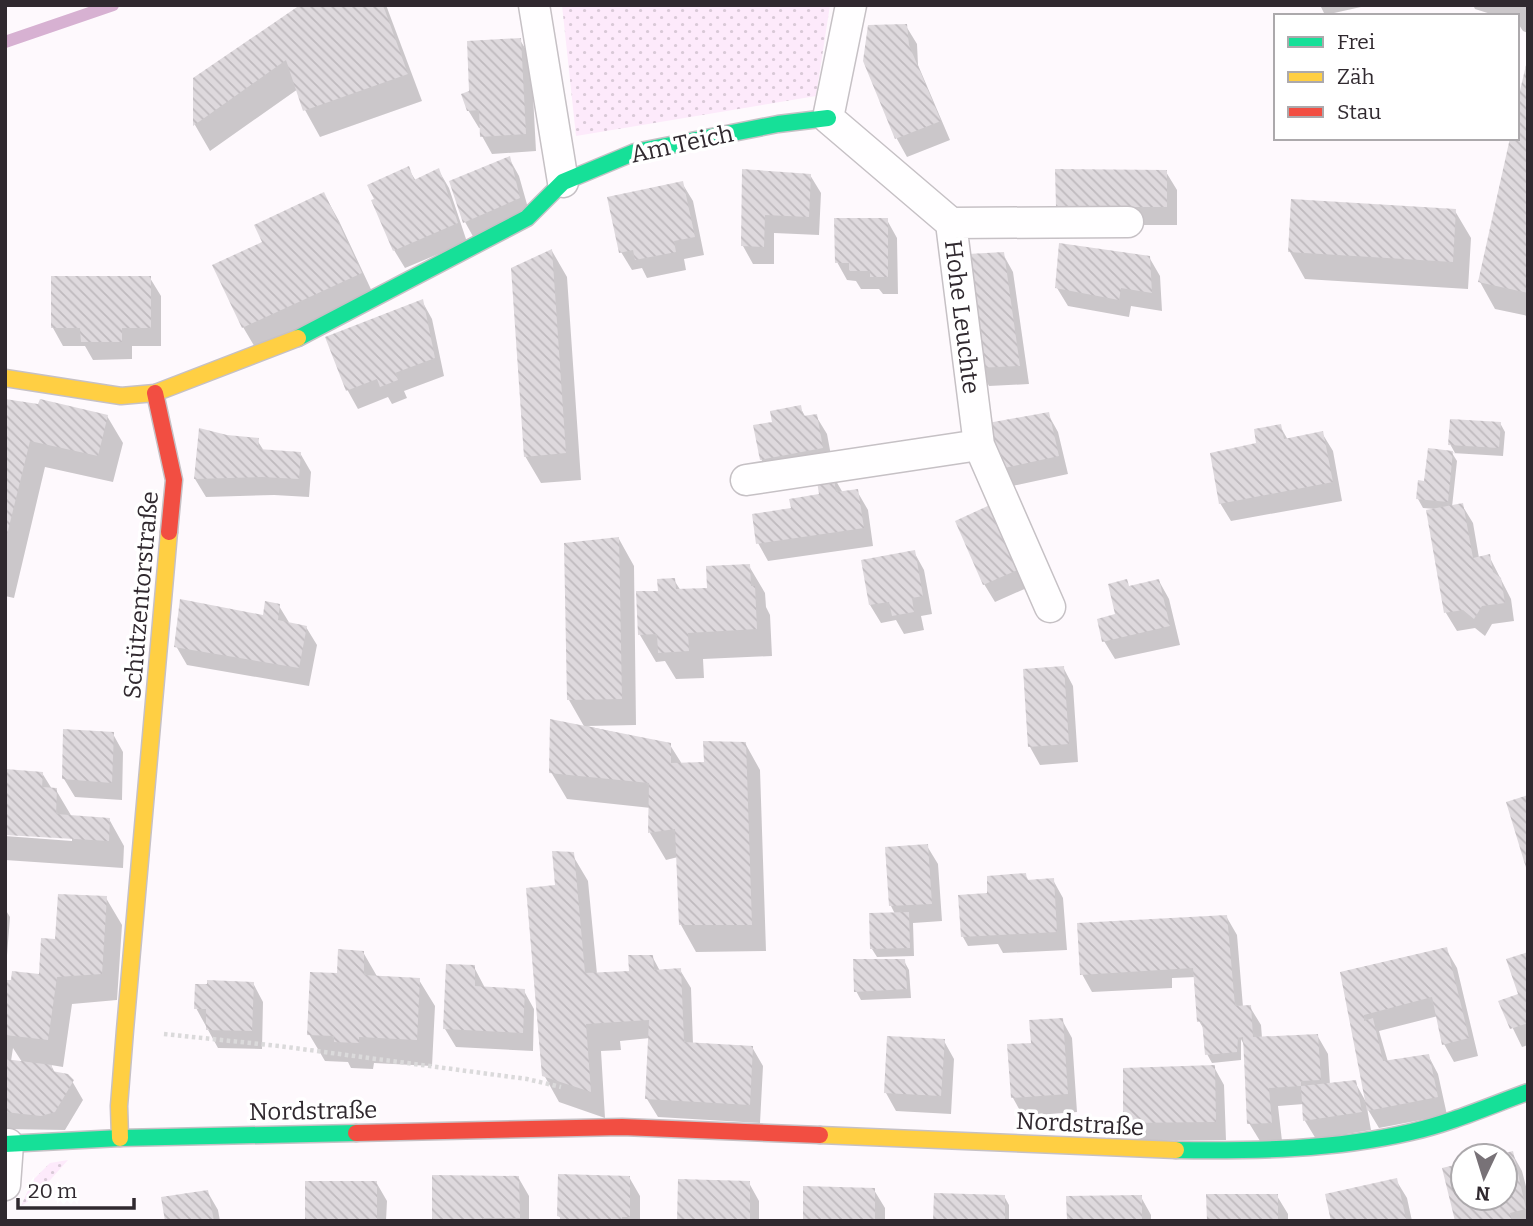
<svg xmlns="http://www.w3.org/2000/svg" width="1533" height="1226" font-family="Bitter,serif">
<defs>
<pattern id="grass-dots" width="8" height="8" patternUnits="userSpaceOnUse" patternTransform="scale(1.75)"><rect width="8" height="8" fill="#fdeafb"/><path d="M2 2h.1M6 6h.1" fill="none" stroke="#d9c9d7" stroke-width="1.8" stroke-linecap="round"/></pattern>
<pattern id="building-back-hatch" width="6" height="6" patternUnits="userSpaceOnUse" patternTransform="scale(1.75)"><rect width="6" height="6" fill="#ded9dd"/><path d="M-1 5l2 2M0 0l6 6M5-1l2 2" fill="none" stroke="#bfbabe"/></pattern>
</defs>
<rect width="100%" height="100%" fill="#fef9fd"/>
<path fill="url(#grass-dots)" d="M562,5H830L816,96L576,136Z
M68,1160L35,1197L21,1206L32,1181L50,1163Z"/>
<path fill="#0003" fill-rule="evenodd" d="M303,5H386L422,101L320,137L305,110L298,89L210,151L195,125V79Z
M1320,5H1370L1325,15Z
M1473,5H1528V33L1523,31L1517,22V16H1497L1475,9Z
M906,26L917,44L918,65L950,140L907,157L897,139L865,60Z
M520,40L531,58L536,151L492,154L482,136L481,128H479L468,110L471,92Z
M1528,65V316L1495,309L1480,282L1517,138Z
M509,158L519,176L530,215L475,240L465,222L451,182Z
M408,168L416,181L439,171L449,188L467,242L405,268L394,250Z
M744,171L810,175L821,193L819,235L774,233V264H753L743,246Z
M1166,172L1177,190V225H1068L1057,206Z
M682,183L693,201L704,255L684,259L686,270L647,278L642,268L632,270L621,252Z
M324,194L339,221L376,300L259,354L243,327L264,243Z
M1455,211L1471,238L1468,289L1305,279L1290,252Z
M887,220L897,238L898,294H883L879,289H861L856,281L847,280L837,262Z
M552,251L567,277L581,480L541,483L525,456Z
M1003,254L1013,272L1029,384L989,386L979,368Z
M1149,257L1160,276L1162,311L1131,306L1129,317L1068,306L1057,288Z
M150,278L161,296V346H132V359L93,360L85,346H63L53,328Z
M422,301L432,319L444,376L404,391L407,398L392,404L388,397L358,409L348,391L327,338Z
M5,400L107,416L123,443L113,482L45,467L14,598L5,596Z
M800,407L806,418L816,416L827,434L833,466L772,477L761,459L774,423Z
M1048,414L1058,432L1068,474L1012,486L1001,468Z
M1500,423L1505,432L1503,456L1452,453L1457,461L1452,507L1462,505L1473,523L1479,558L1489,556L1511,599L1514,621L1492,624L1485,636L1475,628L1457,631L1446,613L1435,509L1423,508L1418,499L1426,483L1429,450L1455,453L1450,444Z
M1280,426L1288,440L1322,433L1333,451L1342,501L1231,521L1220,503L1258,445Z
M257,440L264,451L300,453L311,472L309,497L274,495L206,497L195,479Z
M832,474L843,493L857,491L868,510L873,546L768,561L758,543L793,509L821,496Z
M992,506L1029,587L995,602L984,584Z
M619,539L634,566L636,725L587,726L670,745L682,764H706L745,743L760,770L766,951L696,952L681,925L678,857L666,860L650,833L651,808L567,799L551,772L585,728L569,700Z
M914,552L924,570L932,614L921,616L924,630L904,634L896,620L881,623L870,605Z
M749,566L765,593L766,607L770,615L772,656L703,659L704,678L676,679L665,661L656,662L640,635L660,592L674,580L681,591L709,590Z
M1159,581L1169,599L1180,645L1115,659L1104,641L1129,587Z
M279,606L290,624L306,627L317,645L309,686L187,665L176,646L264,617Z
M1063,667L1073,686L1078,762L1040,765L1030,747Z
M113,734L123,752L122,800L75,797L64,779Z
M42,773L52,789L56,790L72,817L109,819L124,846L123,868L5,860V836L72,841V837L5,833Z
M927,846L938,864L942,921L913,923L914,956L877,957L872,949L895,914L891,906Z
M572,854L588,881L597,974L631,973L652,956L660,971L680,970L691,988L693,1044L752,1047L763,1066L760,1123L658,1117L647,1099L650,1038L620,1041L621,1050L601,1051L605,1118L559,1102L544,1075L557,887Z
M1025,875L1029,881L1053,880L1063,898L1067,950L1003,953L998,944L968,946L963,937L986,895Z
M106,898L122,925L117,1000L72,1004L63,1067L51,1065L55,1073L72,1081L83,1100L65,1130L5,1129V981L40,976L56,941ZM13,1048L22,1062L11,1061Z
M5,909L10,917L6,968H5Z
M1226,916L1237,935L1243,1007H1250L1261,1025L1262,1038L1317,1035L1328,1054L1330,1085L1355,1082L1366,1102L1342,973L1446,949L1457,968L1478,1056L1454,1062L1444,1044L1438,1016L1379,1031L1388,1062L1428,1055L1438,1074L1447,1115L1379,1128L1367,1108L1371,1130L1316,1139L1305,1121L1304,1104L1278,1106L1282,1141H1260L1249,1123L1245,1047L1241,1039V1060L1212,1063L1207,1054L1205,1031L1199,1021L1196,977L1172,978V988L1092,992L1082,974Z
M363,952L378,978L419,980L435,1006L432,1066L374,1063L373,1069L351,1068L348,1062L325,1061L309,1034L339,975Z
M1528,954V1045L1522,1047L1500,1002L1520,996Z
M904,961L909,970L911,998L861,1000L856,991Z
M474,967L485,988L524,991L534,1009L533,1051L456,1047L445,1029Z
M253,983L263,1002L262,1049L218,1048L196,1008Z
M1062,1020L1072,1038L1077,1112L1023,1116L1013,1098L1032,1044Z
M944,1041L954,1059L951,1114L896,1111L886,1093Z
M1214,1067L1224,1085L1226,1140L1136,1141L1125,1123Z
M1512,1153L1522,1171L1528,1194V1221H1456L1463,1165V1198H1505V1156H1501Z
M518,1177L529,1196V1221H435L434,1219Z
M629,1177L640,1196V1221H562L559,1216Z
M1396,1180L1407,1198L1412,1221H1333Z
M376,1182L387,1201L386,1221H307Z
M749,1183L759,1201V1221H679Z
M874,1190L885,1208V1221H805Z
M207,1191L218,1210L220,1221H167Z
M1004,1196L1009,1205V1221H935Z
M1277,1196L1288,1214V1221H1208Z
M1141,1197L1151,1215V1221H1069Z"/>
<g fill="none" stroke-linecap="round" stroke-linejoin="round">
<path stroke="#d7b1d2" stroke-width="12" d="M5,42L113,5"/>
</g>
<path fill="url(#building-back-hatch)" d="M300,5H383L408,74L303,111L286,60L193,126V78Z
M907,24L909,45L941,121L895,139L863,61L868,25Z
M521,38L526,134L480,137L479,110L467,111L461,94L469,91L467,41Z
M1527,61H1528V293L1478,282L1510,138H1517V103Z
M510,156L520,198L463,223L449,181Z
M409,166L414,180L439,168L458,223L393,251L371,200L374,199L367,185Z
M742,169L811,174L809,217L765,215L764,247L741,246Z
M1055,169L1167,170V207H1056Z
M683,181L695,237L674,241L676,252L635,260L633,250L619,253L607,197Z
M324,192L362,273L242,328L212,265L262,242L254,225Z
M1291,199L1456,209L1453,262L1288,252Z
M834,218H888V277H870V271H849V263H835Z
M1059,243L1150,256L1152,293L1121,288L1119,300L1055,288Z
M552,249L566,453L524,457L511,268Z
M1004,252L1020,366L977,368L968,254Z
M51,276H151V328H122V342H81L80,328H51Z
M423,299L435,358L395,373L398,380L380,387L377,379L346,391L325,337Z
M5,399L38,404L40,399L108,415L98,456L30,441L6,539Z
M801,405L803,416L817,414L823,448L760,460L753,425L772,422L770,411Z
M1049,412L1059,456L1000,469L988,423Z
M1450,419L1501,422L1499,448L1448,445Z
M1281,424L1284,439L1323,431L1333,482L1219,504L1210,453L1256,443L1254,429Z
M199,428L227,435L259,438L258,449L301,452L299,479L262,477L194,479Z
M1428,448L1453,451L1448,502L1416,499L1418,480L1424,481Z
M833,472L836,492L858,489L864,528L756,544L752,514L791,508L789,499L819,494L816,475Z
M1463,503L1473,558L1490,554L1493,572L1501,578L1505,603L1482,606L1474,619L1463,610L1444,613L1426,510Z
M992,504L1020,569L983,585L955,521Z
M619,537L622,699L567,700L564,543Z
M915,550L923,596L912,598L914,612L892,616L889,602L869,605L861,560Z
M750,564L751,586H755L757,629L688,633L689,651L658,653L657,634L638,635L636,591H658L657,579L675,578L676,589L707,588L706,566Z
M1127,579L1129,586L1159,579L1170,626L1102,642L1097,619L1115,614L1108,584Z
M180,599L263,615L265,601L280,604L278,620L307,626L299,668L174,647Z
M1064,666L1069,744L1028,747L1023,669Z
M550,719L671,743V763L704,762L703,741L746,742L752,925H679L675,829L648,833L649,783L549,773Z
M63,729L114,732L112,783L62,779Z
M5,769L43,772L42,787L57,788L56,814L110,818L109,841L5,835Z
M1528,795V871H1527L1506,802Z
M928,844L932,904L889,906L885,847Z
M552,851L574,852L585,973L629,971L628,955H653L654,970L681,968L684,1042L753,1046L750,1105L645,1099L649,1020L586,1024L591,1092L542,1076L526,888L555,885Z
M1026,873L1027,880L1054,878L1057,932L961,937L958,895L987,893V876Z
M58,894L107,896L102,974L57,977L48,1040L5,1035V980H11L12,971L39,974L41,938L55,939Z
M909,912L910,948L870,949L869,913Z
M1227,915L1235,1006L1251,1005L1253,1037L1318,1034L1321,1080L1301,1081V1086L1356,1080L1362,1112L1303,1121L1301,1086L1269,1088L1272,1123L1247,1124L1243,1037L1238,1038L1237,1052L1205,1055L1202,1021L1197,1022L1193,968L1080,975L1077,923Z
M1447,947L1469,1038L1442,1045L1432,997L1364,1015V1021L1373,1018L1383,1061L1429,1054L1438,1097L1367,1111L1340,972Z
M338,949L364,951V975L420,978L417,1040L359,1037V1043L334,1042V1036L307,1035L310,972L337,973Z
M1528,952V1023L1510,1029L1498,1001L1518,994L1506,959Z
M853,959H905L907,989L854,992Z
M446,964L475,965V986L525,989L523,1033L443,1029Z
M207,980L254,982L252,1031L206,1030V1009H194L195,984H207Z
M1063,1018L1068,1094L1011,1098L1007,1044L1031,1043L1029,1020Z
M887,1036L945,1039L941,1096L884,1093Z
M5,1059L52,1065V1071L68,1074L74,1080L55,1112L41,1116L5,1112Z
M1215,1065L1216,1122L1123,1123V1068Z
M1513,1151L1526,1209L1510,1213L1512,1221H1455L1442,1168L1463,1163V1198H1505V1156L1497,1155Z
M558,1174L630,1176V1217H622V1221H560V1217L557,1216Z
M432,1175L519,1176L520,1218H483V1221L432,1219Z
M1397,1178L1406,1219L1331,1221L1325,1194Z
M678,1179L750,1181V1221H677Z
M305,1181H377V1221H305Z
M803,1186L875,1188V1221H803Z
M208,1190L214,1221H165L161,1197Z
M934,1193L1005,1195V1221H933Z
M1206,1194H1278V1221H1207Z
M1142,1195V1221H1067L1066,1196Z"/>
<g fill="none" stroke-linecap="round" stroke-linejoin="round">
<defs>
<path id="street" d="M534,5L563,182
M851,5L828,118L951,223L979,445L1050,607
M951,223L1128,222
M746,480L979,445
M5,1185L8,1144"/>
<path id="fast" d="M298,338L527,218L563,182L635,152L778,124L828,118
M5,1144L120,1138L356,1133
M1176,1150C1255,1151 1334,1150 1411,1132C1451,1123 1489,1106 1528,1092"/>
<path id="slow" d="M5,378L121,396L155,393L298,338
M820,1135L1176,1150
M120,1138L119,1106L125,1030L169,532"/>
<path id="jam" d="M155,393L174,480L169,532
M356,1133L622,1127L820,1135"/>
</defs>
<use href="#street" stroke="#c6c1c5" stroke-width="33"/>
<use href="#fast" stroke="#c6c1c5" stroke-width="19"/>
<use href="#slow" stroke="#c6c1c5" stroke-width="19"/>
<use href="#jam" stroke="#c6c1c5" stroke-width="19"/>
<path stroke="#dbdadb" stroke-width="4.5" stroke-dasharray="3.5 3.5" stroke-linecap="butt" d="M164,1034L279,1046L527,1079L561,1087"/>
<use href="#street" stroke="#fffeff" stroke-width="30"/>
<use href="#fast" stroke="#16e098" stroke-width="16"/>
<use href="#slow" stroke="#ffcf43" stroke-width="16"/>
<use href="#jam" stroke="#f24e42" stroke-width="16"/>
</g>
<g text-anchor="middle" stroke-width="7" stroke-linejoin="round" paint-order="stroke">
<g font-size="24" fill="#30292f" stroke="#fff">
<text transform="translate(682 144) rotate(-12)" y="8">Am Teich</text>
<text transform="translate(962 317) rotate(83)" y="8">Hohe Leuchte</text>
<text transform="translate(141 595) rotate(-85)" y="8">Schützentorstraße</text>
<text transform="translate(313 1111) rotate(-1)" y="8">Nordstraße</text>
<text transform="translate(1080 1124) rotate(3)" y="8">Nordstraße</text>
</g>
</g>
<rect width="1533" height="1226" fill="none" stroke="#30292f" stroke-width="14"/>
<rect x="1274" y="14" width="245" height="126" fill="#ffffff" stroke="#aca9ac" stroke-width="2"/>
<rect x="1288" y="37" width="35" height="10" fill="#16e098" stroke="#aca9ac" stroke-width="2"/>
<text x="1337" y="49" font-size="21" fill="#30292f">Frei</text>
<rect x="1288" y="72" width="35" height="10" fill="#ffcf43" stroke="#aca9ac" stroke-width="2"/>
<text x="1337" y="84" font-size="21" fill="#30292f">Zäh</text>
<rect x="1288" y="107" width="35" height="10" fill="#f24e42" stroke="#aca9ac" stroke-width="2"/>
<text x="1337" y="119" font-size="21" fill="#30292f">Stau</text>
<g transform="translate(1484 1177) rotate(184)"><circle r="33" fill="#ffffff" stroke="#aca9ac" stroke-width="2"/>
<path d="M0-5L12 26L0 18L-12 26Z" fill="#787277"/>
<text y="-10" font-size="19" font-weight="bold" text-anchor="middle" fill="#30292f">N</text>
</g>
<path d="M18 1198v10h116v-10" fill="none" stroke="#30292f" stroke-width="3.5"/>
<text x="28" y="1198" font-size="21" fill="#30292f" stroke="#ffffff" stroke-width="5" paint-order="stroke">20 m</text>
</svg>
